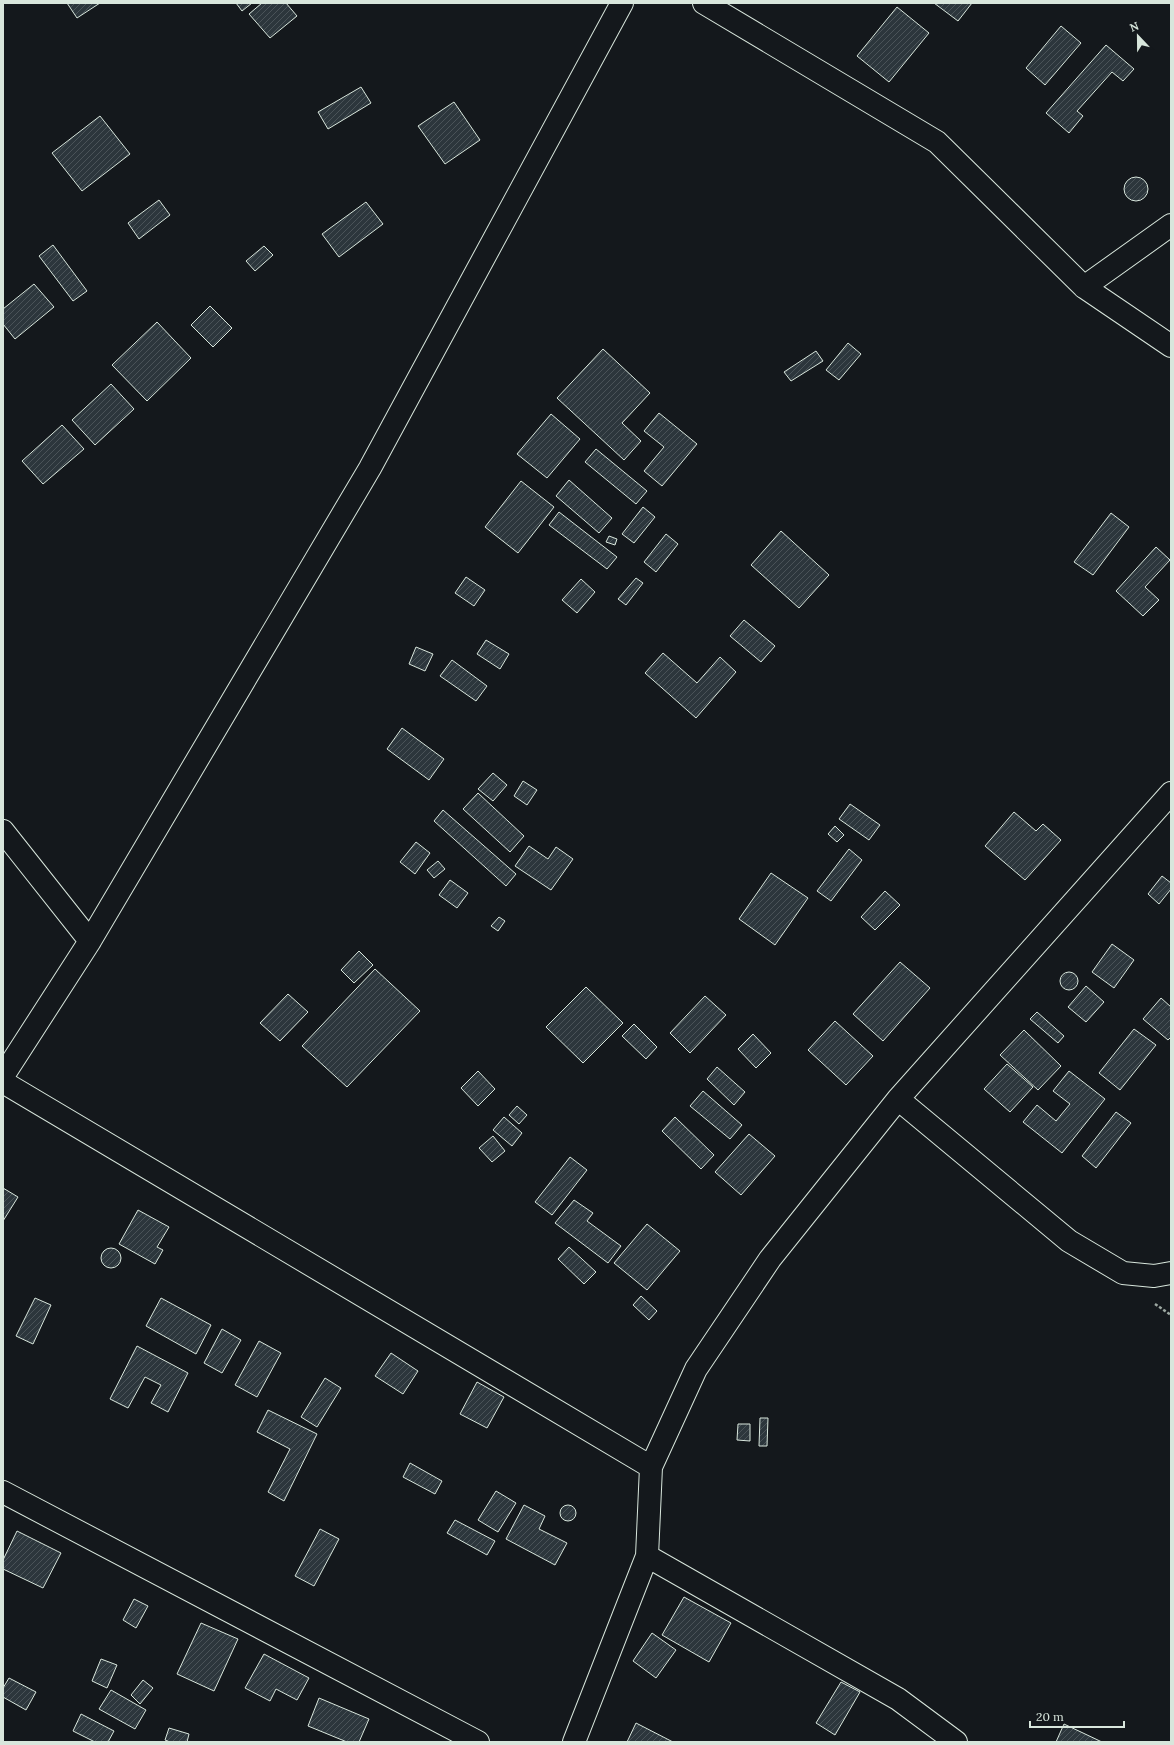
<svg xmlns="http://www.w3.org/2000/svg" width="1174" height="1745" font-family="Lora,serif">
<defs>
<pattern id="building-hatch" width="6" height="6" patternUnits="userSpaceOnUse"><rect width="6" height="6" fill="#2c363c"/><path d="M-1 1l2-2M0 6l6-6M5 7l2-2" fill="none" stroke="#4a5358"/></pattern>
</defs>
<rect width="100%" height="100%" fill="#14181c"/>
<path fill="url(#building-hatch)" stroke="#d8e6dc" d="M67,3H100L77,18Z
M236,3H252L242,11Z
M262,3H286L297,16L270,38L249,14Z
M934,3H972L958,21Z
M897,7L929,33L889,82L857,56Z
M1061,26L1081,43L1045,85L1026,68Z
M1106,45L1134,69L1123,81L1112,72L1077,111L1083,116L1069,133L1046,113Z
M361,87L371,103L328,129L318,112Z
M454,102L480,140L445,164L418,126Z
M100,116L130,154L82,191L52,153Z
M1124 189a12 12 0 1 1 24 0a12 12 0 1 1-24 0Z
M159,200L170,215L139,239L128,223Z
M366,202L383,224L339,257L322,234Z
M53,245L87,291L73,301L39,256Z
M264,246L273,255L255,271L246,261Z
M34,284L54,307L15,339L3,324V309Z
M210,306L232,328L213,347L191,325Z
M157,322L191,358L147,401L112,365Z
M848,343L861,354L839,380L826,370Z
M603,349L650,393L622,423L641,441L624,460L557,398Z
M816,351L823,361L791,381L784,372Z
M111,384L134,409L95,445L72,420Z
M659,413L697,444L662,486L644,471L664,447L644,431Z
M551,414L580,439L547,478L517,454Z
M62,425L84,449L43,484L22,461Z
M596,449L647,491L636,504L585,462Z
M569,480L612,518L599,533L556,496Z
M521,481L554,507L518,553L485,527Z
M643,507L655,517L634,543L622,534Z
M559,512L617,557L607,569L549,525Z
M1111,513L1129,527L1093,575L1074,562Z
M781,531L829,575L799,608L751,565Z
M666,534L678,544L656,572L644,562Z
M609,536L617,539L615,545L606,542Z
M1156,547L1170,560L1145,587L1159,600L1143,616L1116,591Z
M466,577L485,590L474,606L455,593Z
M636,578L643,583L626,605L618,599Z
M581,579L595,592L577,613L562,600Z
M744,620L775,646L761,662L730,636Z
M486,640L509,654L500,669L477,654Z
M416,647L433,654L425,671L409,664Z
M663,653L697,683L720,657L736,672L696,718L645,673Z
M452,660L487,686L476,701L440,676Z
M402,728L444,759L429,780L387,749Z
M493,773L507,785L493,801L478,789Z
M523,781L537,790L527,805L514,796Z
M478,793L524,836L510,852L463,809Z
M850,804L880,825L869,840L839,819Z
M443,810L516,874L506,886L434,821Z
M1014,812L1036,831L1043,824L1061,840L1025,880L985,846Z
M835,826L844,835L837,842L828,834Z
M416,842L430,853L415,874L400,862Z
M529,846L548,859L556,847L573,859L551,890L515,866Z
M849,849L862,860L831,901L817,891Z
M438,861L445,869L434,878L427,870Z
M771,873L808,898L775,945L739,919Z
M1162,876L1171,883V889L1159,904L1148,894Z
M450,880L468,893L457,908L439,895Z
M885,891L900,905L875,930L861,917Z
M499,917L505,921L498,931L491,926Z
M1112,944L1134,960L1114,988L1092,972Z
M359,951L373,965L354,983L341,970Z
M900,962L930,988L883,1041L853,1014Z
M375,969L420,1011L347,1087L302,1046Z
M1060 981a9 9 0 1 1 18 0a9 9 0 1 1-18 0Z
M1086,986L1104,1002L1086,1022L1068,1007Z
M586,987L623,1023L583,1063L546,1027Z
M288,994L308,1012L280,1041L260,1023Z
M705,996L726,1015L690,1053L670,1033Z
M1161,998L1171,1007V1037L1168,1040L1143,1019Z
M1037,1012L1064,1036L1058,1043L1030,1019Z
M835,1021L873,1056L846,1085L808,1050Z
M634,1024L657,1047L646,1059L622,1036Z
M1134,1029L1156,1045L1120,1090L1099,1073Z
M1024,1030L1061,1066L1038,1090L1000,1055Z
M753,1034L771,1053L756,1068L738,1049Z
M1007,1064L1033,1087L1010,1112L984,1089Z
M717,1067L745,1092L734,1105L707,1079Z
M478,1071L495,1089L478,1106L461,1088Z
M1069,1071L1105,1099L1062,1153L1023,1122L1037,1105L1056,1121L1070,1104L1053,1091Z
M703,1091L742,1125L730,1139L690,1106Z
M517,1106L527,1115L519,1124L509,1115Z
M1116,1112L1131,1123L1096,1168L1082,1156Z
M504,1117L522,1133L512,1146L493,1130Z
M675,1117L714,1155L701,1169L662,1131Z
M749,1134L775,1156L741,1195L715,1172Z
M493,1136L505,1151L492,1162L479,1148Z
M570,1157L587,1170L552,1215L535,1202Z
M3,1188L18,1197L3,1221Z
M574,1200L593,1213L587,1221L621,1246L608,1263L555,1223Z
M138,1210L169,1227L157,1247L163,1250L155,1264L119,1244Z
M647,1224L680,1251L647,1290L614,1263Z
M569,1247L596,1272L584,1284L558,1259Z
M101 1258a10 10 0 1 1 20 0a10 10 0 1 1-20 0Z
M641,1296L657,1311L649,1320L633,1305Z
M35,1298L51,1305L33,1344L16,1336Z
M161,1298L211,1325L196,1354L146,1326Z
M222,1329L241,1340L222,1373L204,1363Z
M259,1341L281,1353L257,1397L235,1385Z
M137,1346L188,1373L168,1412L151,1403L161,1385L145,1377L128,1408L110,1399Z
M391,1353L418,1371L403,1394L375,1376Z
M325,1378L341,1388L317,1427L301,1417Z
M477,1382L504,1397L487,1428L460,1414Z
M268,1410L317,1434L284,1501L268,1492L290,1449L257,1432Z
M760,1418H768L767,1446H759Z
M738,1424H750V1441L737,1440Z
M410,1463L442,1481L435,1494L403,1477Z
M496,1491L516,1503L498,1532L478,1520Z
M560 1513a8 8 0 1 1 16 0a8 8 0 1 1-16 0Z
M524,1505L545,1516L539,1529L567,1543L555,1565L506,1539Z
M455,1520L495,1541L487,1555L447,1533Z
M320,1529L339,1539L314,1586L295,1576Z
M17,1531L61,1553L43,1588L3,1569V1560Z
M684,1597L731,1623L709,1662L662,1635Z
M134,1599L148,1606L136,1628L123,1620Z
M201,1623L238,1639L214,1691L177,1674Z
M652,1633L676,1650L656,1678L633,1661Z
M264,1654L309,1678L297,1700L276,1689L270,1701L245,1688Z
M101,1659L117,1665L107,1688L92,1681Z
M9,1678L36,1692L26,1710L3,1697V1688Z
M143,1680L153,1688L140,1704L131,1695Z
M841,1682L860,1692L835,1735L816,1723Z
M111,1690L146,1710L135,1729L99,1709Z
M319,1698L369,1719L359,1742H347L308,1726Z
M81,1714L114,1731L108,1742H95L73,1731Z
M636,1723L673,1742H627Z
M1064,1724L1102,1742H1056Z
M169,1728L189,1734L187,1742H170L165,1740Z"/>
<g fill="none" stroke-linecap="round" stroke-linejoin="round">
<defs>
<path id="minor" d="M704,3L937,142L1084,287L1171,346
M1084,287L1171,225
M3,831L90,941
M3,1076L90,941L370,468L622,3
M3,1082L651,1467
M898,1099L1069,1241L1123,1273L1154,1276L1171,1273
M3,1492L478,1742
M647,1556L898,1699L956,1742
M574,1742L647,1556L651,1467L696,1369L770,1259L898,1099L1171,793"/>
</defs>
<use href="#minor" stroke="#d8e6dc" stroke-width="24"/>
<path stroke="#9da8a2" stroke-width="2.5" stroke-dasharray="3 2" stroke-linecap="butt" d="M1155,1304L1171,1315"/>
<use href="#minor" stroke="#14181c" stroke-width="22"/>
</g>
<rect width="1174" height="1745" fill="none" stroke="#d8e6dc" stroke-width="8"/>
<g transform="translate(1138 36) rotate(338)" stroke="#14181c" stroke-width="3" paint-order="stroke">
<path d="M0-3L7 15L0 10L-7 15Z" fill="#d8e6dc"/>
<text y="-6" font-size="11" font-weight="bold" text-anchor="middle" fill="#d8e6dc">N</text>
</g>
<path d="M1030 1721v6h94v-6" fill="none" stroke="#d8e6dc" stroke-width="2"/>
<text x="1036" y="1721" font-size="12" fill="#d8e6dc" stroke="#14181c" stroke-width="3" paint-order="stroke">20 m</text>
</svg>
